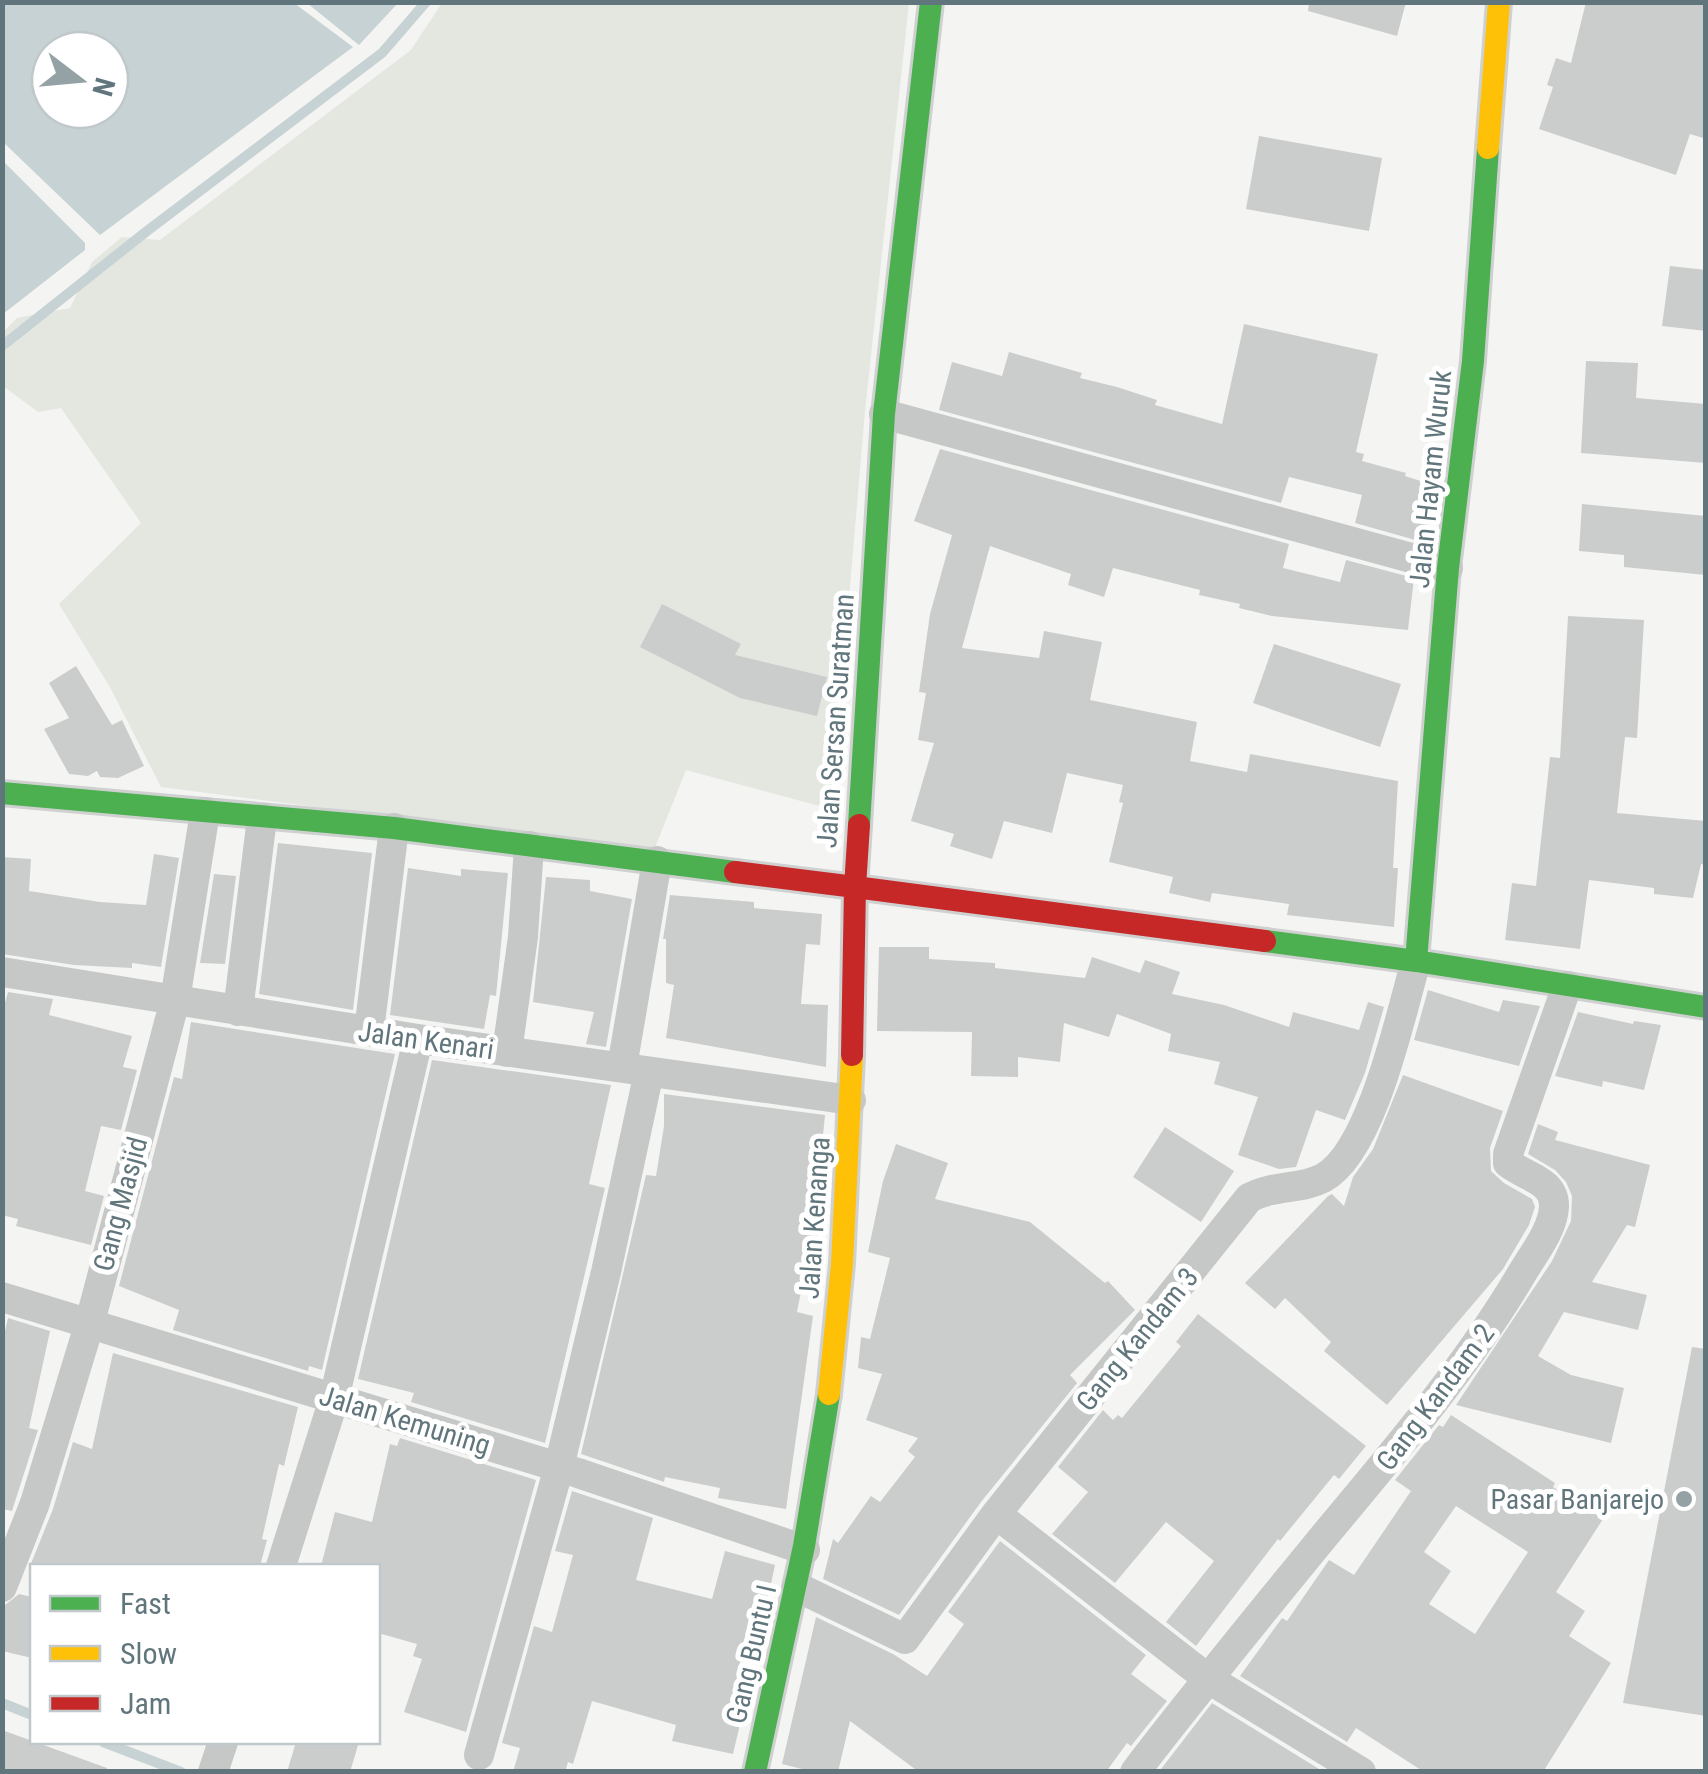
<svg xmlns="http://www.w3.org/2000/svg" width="1708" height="1774" font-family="'Roboto Condensed',sans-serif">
<rect width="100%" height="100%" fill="#f4f4f3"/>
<path fill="#e4e6e0" d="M442,3H909L865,411L831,809L686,770L654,850L161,787L111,689L59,604L141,523L61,408L38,412L3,386L2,333L17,318L70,308L92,262L122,237L160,240L411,50Z"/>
<path fill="#c6d2d3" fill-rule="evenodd" d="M2,3H294L353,47L100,235L3,142ZM50,50H110V110H50Z
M307,3H398L359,45Z
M3,161L85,243V250L3,314Z"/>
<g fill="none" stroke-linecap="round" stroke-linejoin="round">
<path stroke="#c6d2d3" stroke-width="10" d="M2,346L147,231L382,53L426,2
M2,1703L32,1715
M103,1742L181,1772"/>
</g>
<path fill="#cbcdcd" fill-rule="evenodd" d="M1309,2H1406L1397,36L1308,11Z
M1586,2H1706V139L1690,134L1676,175L1539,129L1553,87L1547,85L1556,58L1571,63Z
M1259,136L1382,158L1369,231L1246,209Z
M1670,266L1706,270V331L1662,326Z
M1244,324L1378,354L1356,452L1364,454L1362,461L1406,473L1405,476L1433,485L1426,543L1355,523L1362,495L1289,477L1281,503L939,410L952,362L1002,376L1009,352L1082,373L1080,378L1117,387L1157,400L1155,405L1222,424Z
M1586,361L1638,363L1636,398L1706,404V463L1581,453Z
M940,449L1289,544L1283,568L1340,582L1346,560L1414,578L1408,630L1272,616L1239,608L1240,604L1199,595L1200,590L1113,568L1104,597L1068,585L1071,574L990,546L962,648L1039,658L1044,631L1102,642L1090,700L1197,722L1190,761L1247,772L1250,754L1398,781L1393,868H1398L1394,927L1287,915L1289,904L1212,893L1210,902L1169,893L1173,877L1109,862L1123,803L1119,802L1123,785L1067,773L1052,833L1004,821L992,859L950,846L954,834L911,821L934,743L918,740L926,693L919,692L930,614L952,535L914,521Z
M1582,504L1706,516V575L1624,567V555L1579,551Z
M662,604L741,644L735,655L827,677L817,716L740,698L640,647Z
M1568,616L1644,620L1637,738L1625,737L1617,813L1706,821V865L1701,864L1693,898L1654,894V888L1589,880L1580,949L1505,940L1512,883L1536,886L1550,757L1560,758Z
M1274,644L1401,684L1380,747L1253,703Z
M76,666L112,725L122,720L144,766L118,778L100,777L97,771L88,776L69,774L44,729L69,718L49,683Z
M278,843L372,853L353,1010L259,994Z
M154,854L179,858L161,967L132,963V968L74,965L2,954V857L31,859L29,891L100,902L146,905Z
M408,868L461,876V869L508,873L496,996L490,995L484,1029L390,1015Z
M214,874L236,876L225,964L200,963Z
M546,877L590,880V891L632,899L606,1047L586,1044L594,1012L533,1002Z
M670,895L754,902V908L822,914L820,945L806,944L801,1004L828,1005L826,1067L666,1038L674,985L666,983V939H663Z
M879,947H929V959L995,963V968L1085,978L1092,957L1140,973L1145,960L1180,972L1172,994L1224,1005L1289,1027L1293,1012L1359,1030L1368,1002L1384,1007L1365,1073L1345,1120L1316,1110L1296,1167L1279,1169L1238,1155L1258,1097L1214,1084L1220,1062L1168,1051L1171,1034L1117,1014L1109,1037L1064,1023L1060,1062L1018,1057V1077L971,1076L972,1032L877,1031Z
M1428,990L1499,1012L1503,1000L1540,1006L1519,1066L1414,1040Z
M8,992L53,999L49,1015L132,1036L123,1067L137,1070L121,1130L101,1126L85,1191L104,1196L91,1245L16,1226L18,1219L2,1215V1013Z
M1578,1012L1633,1024L1634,1021L1661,1025L1644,1090L1603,1081L1602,1087L1555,1076Z
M191,1022L395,1054L322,1370L309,1366L308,1371L173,1330L179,1310L119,1286L174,1077L182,1079Z
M432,1060L611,1085L589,1184L605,1188L545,1443L411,1402L414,1393L358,1379Z
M1403,1075L1503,1111L1490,1148L1491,1171L1504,1183L1532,1199L1535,1207L1529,1225L1503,1269L1387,1405L1324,1351L1331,1342L1285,1298L1275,1309L1245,1283L1328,1196L1332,1194L1344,1206L1353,1177L1373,1149Z
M664,1094L825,1115L817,1195L821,1196L817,1262L807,1261L797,1312L813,1316L786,1509L718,1498L720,1488L665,1477L664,1482L581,1454L646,1175L656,1176L664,1126Z
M1538,1124L1558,1132L1555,1140L1650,1165L1635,1227L1627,1225L1592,1282L1647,1295L1638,1330L1564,1312L1538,1356L1571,1375L1624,1388L1611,1443L1456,1405L1552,1261L1571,1221L1572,1196L1566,1182L1555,1170L1528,1154Z
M1165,1127L1234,1171L1201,1222L1133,1177Z
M896,1144L948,1163L935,1199L1030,1222L1105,1283L1108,1281L1135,1310L1070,1375L1077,1383L981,1502L899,1615L823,1579L833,1539L838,1543L871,1496L880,1502L915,1457L908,1451L918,1438L866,1420L882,1374L858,1368L861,1337L870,1339L890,1258L868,1252L883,1181Z
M1198,1314L1366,1446L1339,1479L1334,1475L1280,1541L1278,1539L1196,1646L1166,1622L1214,1561L1166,1522L1115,1583L1052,1534L1088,1492L1058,1467L1103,1410L1113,1420L1118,1415L1122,1418L1181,1346L1176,1342Z
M8,1318L50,1331L29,1428L38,1430L12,1511L2,1509V1344Z
M1692,1347L1706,1349V1716L1623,1703Z
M113,1353L298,1407L284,1466L279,1464L262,1539L267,1540L260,1566H30L53,1509L73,1442L92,1449Z
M1451,1415L1555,1483L1553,1487L1603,1519L1556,1592L1585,1611L1569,1636L1611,1663L1543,1772H1424L1356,1728L1347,1742L1240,1676L1282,1618L1287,1621L1329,1560L1354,1575L1411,1491L1395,1480L1439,1425L1443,1427ZM1456,1506L1528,1552L1475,1634L1429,1604L1451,1571L1424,1552Z
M400,1438L536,1480L466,1732L404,1712L422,1659L413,1656L417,1644L378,1633V1566H321L335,1512L372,1522L390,1444L397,1446Z
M572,1491L653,1518L636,1580L712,1599L725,1551L775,1565L763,1621L750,1613L735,1687L748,1690L733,1754L672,1741L676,1725L592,1701L573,1764L568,1762L565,1772H513L520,1748L502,1743L534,1626L552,1632L573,1555L555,1551Z
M1000,1541L1146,1655L1131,1674L1167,1701L1131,1746L1127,1743L1106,1772H919L850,1721L838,1772H814L782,1764L816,1617L893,1654L927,1676L964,1624L948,1612Z
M19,1594L32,1597V1658L2,1651L5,1605Z
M1212,1703L1324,1772H1165L1161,1769Z
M2,1730L107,1768L106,1772H2Z
M296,1742H359L350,1772H287Z"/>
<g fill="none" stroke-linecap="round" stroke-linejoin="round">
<defs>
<path id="fast" d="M2,793L394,828L735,872
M859,825L884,414L931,2
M1265,941L1416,961L1706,1007
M1416,961L1448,568L1473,361L1488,148
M755,1772L804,1546L829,1394"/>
<path id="slow" d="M1488,148L1499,2
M829,1394L842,1264L852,1055"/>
<path id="jam" d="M859,825L855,887L1265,941
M735,872L855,887L852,1055"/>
</defs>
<use href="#fast" stroke="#cfd1d1" stroke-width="28"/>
<use href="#slow" stroke="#cfd1d1" stroke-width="28"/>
<use href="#jam" stroke="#cfd1d1" stroke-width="28"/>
<path stroke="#c6c8c8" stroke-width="30" d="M884,414L1448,568
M2,972L418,1039L851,1100
M238,1011L262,818
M369,1031L394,828
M507,1052L523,937L529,846
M622,1067L657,861
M2,1297L578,1473L805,1550
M996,1514L1207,1678L1361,1772
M281,1566L334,1399L418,1039
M2,1587L35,1503L90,1322L175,1000L205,812
M797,1587L905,1639L996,1514L1249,1198C1275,1184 1300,1190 1323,1178C1372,1152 1401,1013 1416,961
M479,1755L559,1467L606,1272L649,1072
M213,1772L223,1742
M1135,1772C1197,1691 1261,1613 1325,1535C1395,1451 1465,1369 1521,1275C1532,1256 1553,1230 1554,1207C1555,1180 1525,1177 1508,1163V1154L1567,986"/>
<use href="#fast" stroke="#4caf50" stroke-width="22"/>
<use href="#slow" stroke="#ffc107" stroke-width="22"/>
<use href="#jam" stroke="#c62828" stroke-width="22"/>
</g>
<circle fill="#94a2a6" stroke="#fff" stroke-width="4" cx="1684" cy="1499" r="10"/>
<g text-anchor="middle" stroke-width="10" stroke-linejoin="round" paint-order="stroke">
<g font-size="28" fill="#61767c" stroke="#fff">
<text transform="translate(1430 479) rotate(-84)" y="10">Jalan Hayam Wuruk</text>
<text transform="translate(835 721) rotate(-86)" y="10">Jalan Sersan Suratman</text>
<text transform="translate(426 1040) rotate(8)" y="10">Jalan Kenari</text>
<text transform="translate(120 1204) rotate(-75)" y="10">Gang Masjid</text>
<text transform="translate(814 1218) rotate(-86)" y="10">Jalan Kenanga</text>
<text transform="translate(1137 1339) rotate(-51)" y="10">Gang Kandam 3</text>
<text transform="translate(1435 1397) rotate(-53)" y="10">Gang Kandam 2</text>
<text transform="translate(405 1420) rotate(17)" y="10">Jalan Kemuning</text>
<text transform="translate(751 1654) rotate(-77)" y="10">Gang Buntu I</text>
</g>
<g font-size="28" fill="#61767c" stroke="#fff" text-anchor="end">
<text x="1664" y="1509">Pasar Banjarejo</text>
</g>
</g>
<rect width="1708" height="1774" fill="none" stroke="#61767c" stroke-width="10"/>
<rect x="30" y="1564" width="350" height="180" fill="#ffffff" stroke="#c0c8cb" stroke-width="2.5"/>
<rect x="50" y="1596" width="50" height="15" fill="#4caf50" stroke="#c0c8cb" stroke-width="2.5"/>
<text x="120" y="1614" font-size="30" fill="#61767c">Fast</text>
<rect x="50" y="1646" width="50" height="15" fill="#ffc107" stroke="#c0c8cb" stroke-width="2.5"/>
<text x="120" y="1664" font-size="30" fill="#61767c">Slow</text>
<rect x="50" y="1696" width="50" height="15" fill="#c62828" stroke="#c0c8cb" stroke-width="2.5"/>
<text x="120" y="1714" font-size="30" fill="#61767c">Jam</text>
<g transform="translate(80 80) rotate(106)"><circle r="48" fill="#ffffff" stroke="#c0c8cb" stroke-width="2.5"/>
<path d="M0-8L18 38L0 25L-18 38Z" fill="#94a2a6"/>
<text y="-15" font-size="28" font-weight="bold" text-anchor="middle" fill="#61767c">N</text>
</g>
</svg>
